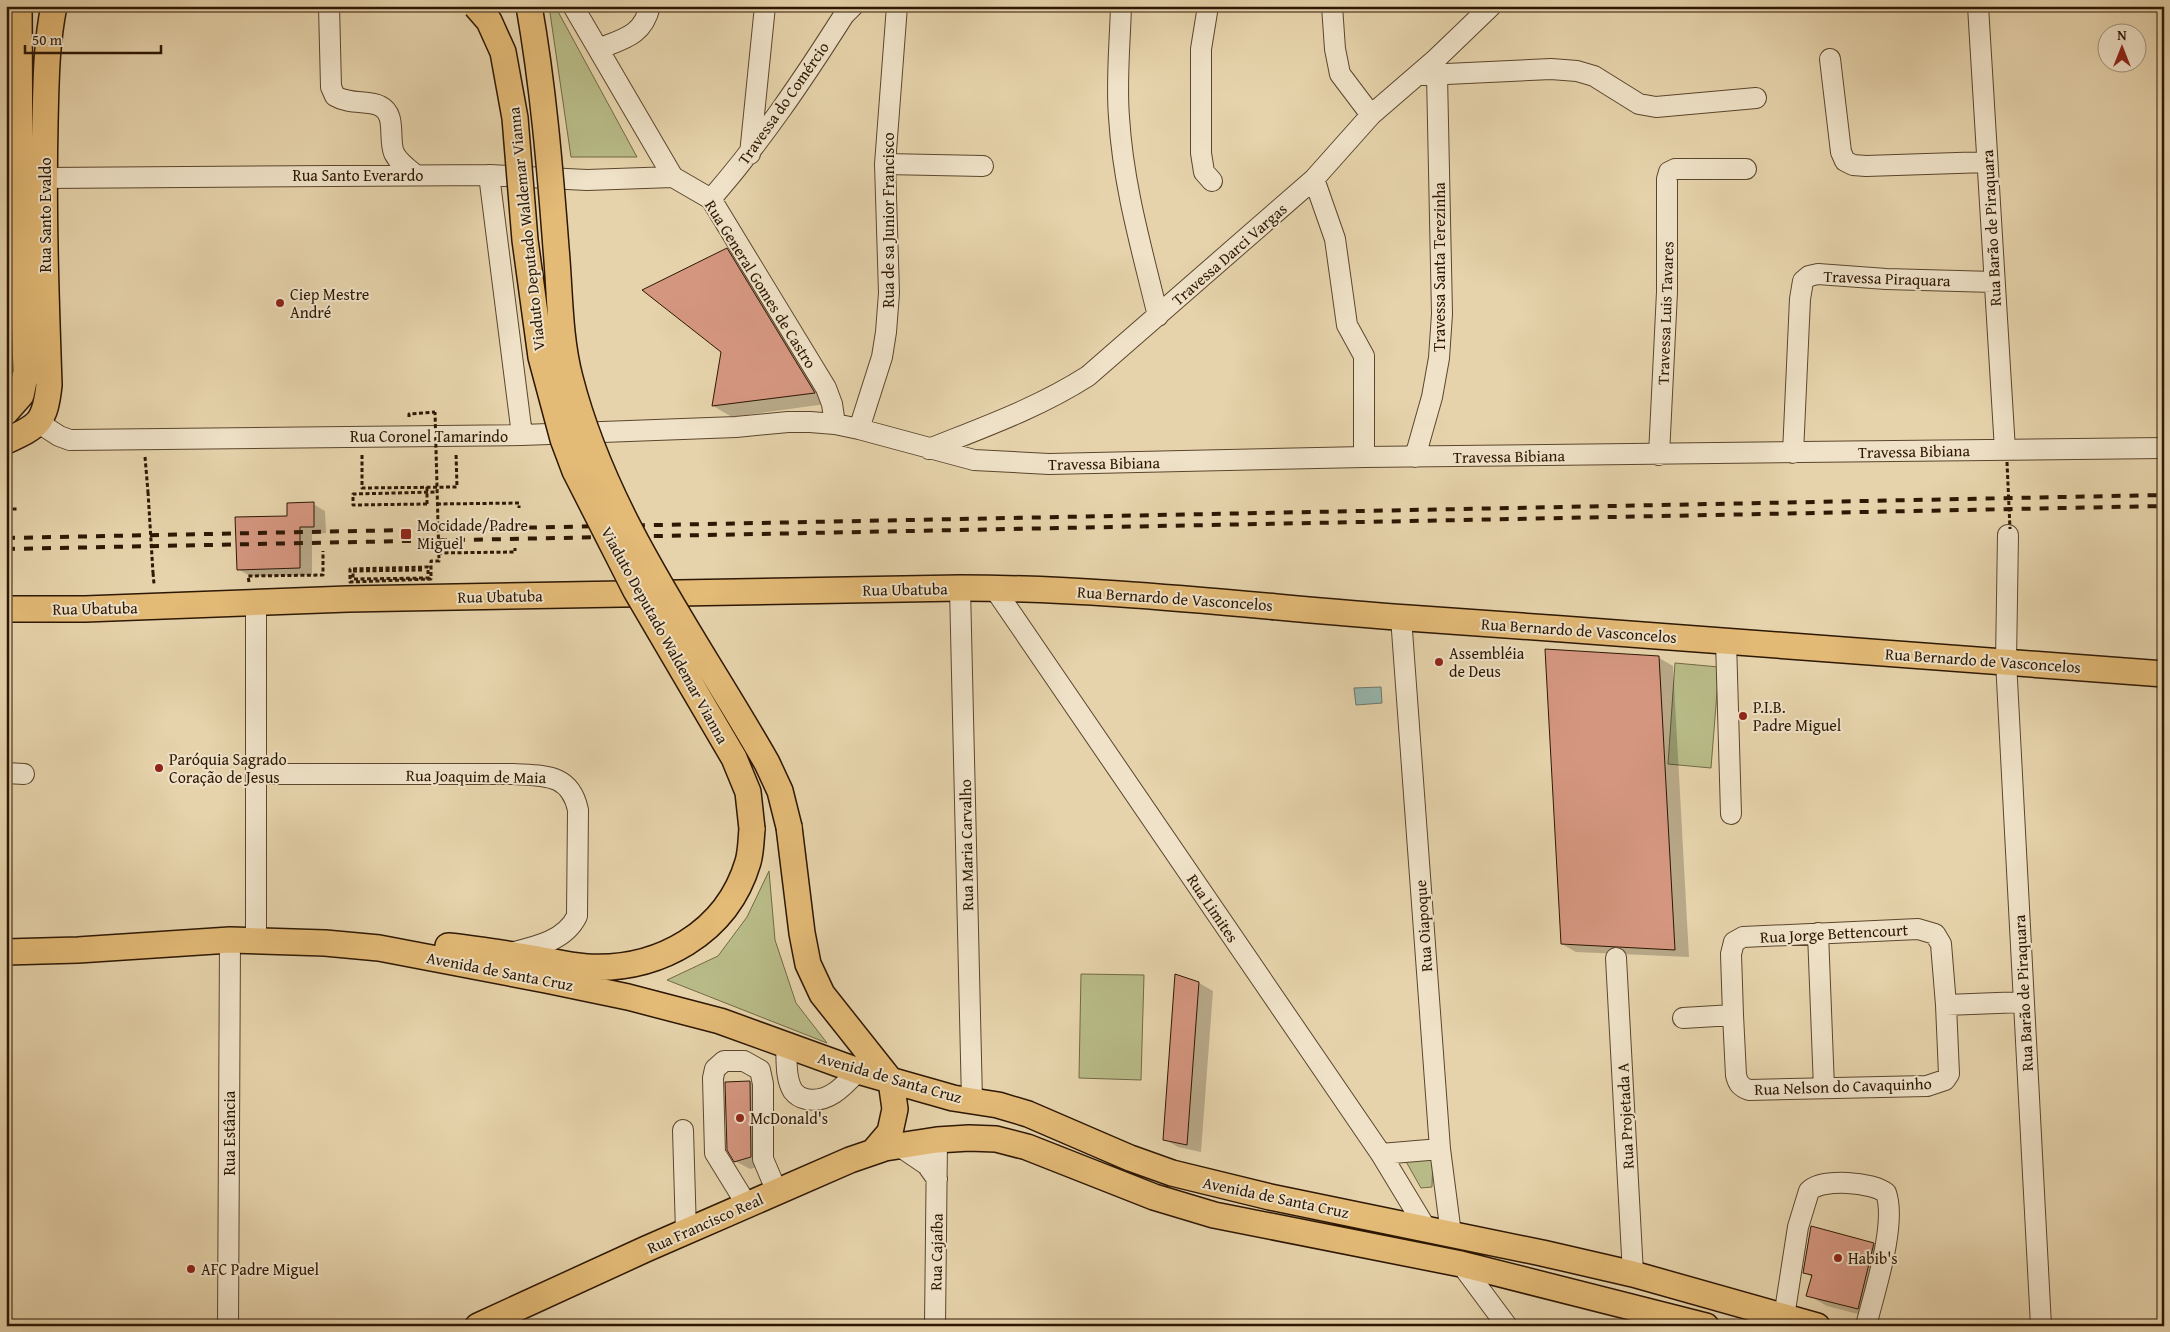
<svg xmlns="http://www.w3.org/2000/svg" width="2170" height="1332" font-family="'Gentium Book Plus',serif">
<rect width="100%" height="100%" fill="#e6d3ab"/>
<filter id="stains"><feTurbulence type="fractalNoise" baseFrequency=".004" numOctaves="4"/><feColorMatrix values="0 0 0 0 .2 0 0 0 0 .09 0 0 0 0 .02 0 0 0 .5 -.17"/></filter>
<radialGradient id="worn" r=".72"><stop offset=".6" stop-color="#630" stop-opacity="0"/><stop offset="1" stop-color="#630" stop-opacity=".3"/></radialGradient>
<path fill="#b8bb87" stroke="#726945" d="M549,6H555L637,157H571Z
M1675,663L1719,667L1711,768L1668,764Z
M769,871L775,940L796,1003L827,1043L667,980L718,956L747,917Z
M1081,974L1144,975L1141,1080L1079,1078Z
M1433,1154L1432,1187L1421,1188L1404,1158Z"/>
<path fill="#97b7af" stroke="#6d776a" d="M1381,687L1382,703L1356,705L1354,688Z"/>
<path fill="#0003" d="M6,73L18,80L26,390H6Z
M727,249L746,260L833,403L732,417L713,406L723,351Z
M313,504L325,511L326,533L312,534V575L250,576L238,569L288,517Z
M1659,658L1673,666L1689,957L1576,952L1562,944Z
M1199,983L1213,991L1201,1152L1178,1147L1164,1139Z
M750,1082L764,1091L765,1165L750,1169L735,1161Z
M1874,1244L1893,1255L1877,1319L1827,1306L1808,1295L1812,1277L1804,1272Z"/>
<path fill="#d59680" stroke="#2d1703" d="M727,248L815,393L712,406L721,352L642,290Z
M314,502V527H300V568L237,570L235,517L287,516V503Z
M1545,649L1659,656L1675,950L1561,944Z
M1175,974L1199,982L1187,1145L1163,1140Z
M750,1081L751,1157L734,1162L727,1150L725,1082Z
M1811,1226L1874,1243L1858,1309L1806,1296L1812,1275L1803,1273Z"/>
<g fill="none" stroke-linecap="round" stroke-linejoin="round">
<defs>
<path id="minor" d="M329,6L331,87L335,96C350,105 368,100 380,106C397,114 388,139 394,153C399,163 408,169 416,175
M573,6L673,177L711,199L826,388L832,404L835,424
M1121,6C1120,43 1116,81 1119,117C1123,185 1142,250 1158,316
M1208,6L1201,49V153L1204,172L1212,181
M1332,6L1335,49L1340,74L1371,115
M1978,6L2005,450
M598,49C623,39 643,36 650,6
M1830,59L1841,152L1845,161L1853,165L1866,166L1987,162
M1425,75L1551,69L1577,71L1594,76L1639,104L1656,107L1756,98
M750,154L765,6
M885,164L983,166
M489,175L522,435
M44,178L489,175L587,180L673,177
M1314,179L1335,239L1347,325L1364,356V457
M711,199C763,139 802,81 844,15L853,6
M39,423L59,436L70,440L522,435L736,427L788,422H810L835,424L859,429L974,460L1049,464L1364,457L2164,448
M859,429L882,357L886,332L889,293L885,164L897,6
M929,449C984,427 1038,408 1088,376L1314,179L1371,115L1437,58L1491,6
M1793,453L1800,299L1803,281L1809,276L1818,274L1886,279L1994,282
M1659,455L1667,292V179L1669,172L1675,169H1746
M1415,457L1432,397L1439,358L1442,314L1437,75
M2008,535L2006,661L2041,1326
M960,588L972,1101
M994,588L1381,1154L1427,1230
M1401,617L1440,1149L1451,1234
M1726,641L1731,814
M6,773L24,774
M257,774H513C544,776 570,773 578,810L577,916C565,941 535,947 510,953
M1818,933L1824,1088
M256,940V603
M1616,958L1633,1274
M1733,1015L1731,954L1734,942L1743,937L1918,929L1935,934L1941,944L1946,1005
M1683,1018L1733,1015L1736,1075C1738,1084 1741,1087 1749,1090L1927,1086L1945,1080L1949,1074L1946,1005L2023,1002
M786,1044C787,1059 785,1078 793,1091C796,1095 801,1098 806,1099C828,1104 844,1086 858,1071
M683,1130L686,1232
M899,1146L927,1165L937,1179
M1381,1154L1440,1149
M747,1205L715,1153L713,1078L715,1069L724,1061H744L760,1070L763,1084V1159L777,1192
M1461,1264L1507,1326
M1784,1317L1798,1227L1809,1191C1822,1178 1873,1182 1886,1193C1897,1224 1874,1293 1866,1326
M228,1326L230,940
M935,1326L937,1140"/>
<path id="major" d="M6,412L21,395L26,372L20,179L19,6
M6,441C39,426 45,422 49,385C46,298 43,211 45,123C46,84 46,45 54,6
M6,609H85L348,599L960,588C1110,588 1259,607 1408,618C1660,636 1912,653 2164,674
M789,827L802,933L808,964L822,994L891,1081L895,1109L890,1132L873,1152
M448,946C479,949 508,954 538,959C554,962 571,966 587,967C659,971 727,933 748,862C751,852 751,839 752,829
M6,952L78,950L230,940L325,943L379,948L546,980L628,997L720,1021L858,1071L953,1098L998,1105L1028,1114L1130,1158L1172,1173L1270,1197L1542,1253L1633,1274L1817,1326
M478,1326L646,1249L850,1160L885,1148L937,1140L969,1138L996,1139L1027,1147L1154,1197L1214,1215L1461,1264L1706,1326"/>
</defs>
<use href="#minor" stroke="#5b462d" stroke-width="22"/>
<use href="#major" stroke="#2d1703" stroke-width="28"/>
<path stroke="#2d1703" stroke-width="3" stroke-dasharray="4 2.5" stroke-linecap="butt" d="M409,417V414L435,412
M362,455V488L457,487L456,453
M145,457L148,492
M427,487V504
M437,504L519,503V508
M6,509H18
M438,553L515,552V548
M153,573L154,584
M249,582L248,576L323,575V551"/>
<use href="#minor" stroke="#efe2c8" stroke-width="20"/>
<use href="#major" stroke="#e3ba76" stroke-width="25"/>
<path stroke="#2d1703" stroke-width="4" stroke-dasharray="9 9" stroke-linecap="butt" d="M6,538L2164,495
M6,549L2164,506"/>
<defs>
<path id="major-bridge" d="M476,6L489,21L503,52L515,118L525,240L541,357L563,439L575,471L636,591L734,758L748,792L752,829
M529,6C543,85 550,168 556,248C560,291 559,336 570,378C606,519 696,638 767,763L780,791L789,827"/>
</defs>
<use href="#major-bridge" stroke="#2d1703" stroke-width="28" stroke-linecap="butt"/>
<path stroke="#2d1703" stroke-width="3" stroke-dasharray="4 2.5" stroke-linecap="butt" d="M2007,462L2010,529
M148,492L153,573
M427,504L353,505V494L437,492
M422,570L353,571V579L428,578V567L350,569V582L431,579V561H439L435,412"/>
<use href="#major-bridge" stroke="#e3ba76" stroke-width="25"/>
</g>
<g fill="#8f2418" stroke="#efe2c8" stroke-width="2">
<circle cx="280" cy="303" r="5"/>
<rect x="400" y="528" width="12" height="12" rx="2.5"/>
<circle cx="1439" cy="662" r="5"/>
<circle cx="1743" cy="716" r="5"/>
<circle cx="159" cy="768" r="5"/>
<circle cx="740" cy="1118" r="5"/>
<circle cx="1838" cy="1258" r="5"/>
<circle cx="191" cy="1269" r="5"/>
</g>
<g text-anchor="middle" stroke-width="4" stroke-linejoin="round" paint-order="stroke">
<g font-size="16" fill="#2d1703" stroke="#efe2c8">
<text transform="translate(783 103) rotate(-55)" y="6">Travessa do Comércio</text>
<text x="358" y="181">Rua Santo Everardo</text>
<text transform="translate(45 215) rotate(-90)" y="6">Rua Santo Evaldo</text>
<text transform="translate(888 220) rotate(-90)" y="6">Rua de sa Junior Francisco</text>
<text transform="translate(1991 228) rotate(-93)" y="6">Rua Barão de Piraquara</text>
<text transform="translate(526 229) rotate(-96)" y="6">Viaduto Deputado Waldemar Vianna</text>
<text transform="translate(1229 254) rotate(-41)" y="6">Travessa Darci Vargas</text>
<text transform="translate(1439 267) rotate(-90)" y="6">Travessa Santa Terezinha</text>
<text transform="translate(1887 278) rotate(2)" y="6">Travessa Piraquara</text>
<text transform="translate(761 284) rotate(58)" y="6">Rua General Gomes de Castro</text>
<text transform="translate(1665 313) rotate(-88)" y="6">Travessa Luis Tavares</text>
<text x="429" y="442">Rua Coronel Tamarindo</text>
<text transform="translate(1914 451) rotate(-1)" y="6">Travessa Bibiana</text>
<text transform="translate(1509 456) rotate(-1)" y="6">Travessa Bibiana</text>
<text transform="translate(1104 463) rotate(-1)" y="6">Travessa Bibiana</text>
<text transform="translate(905 589) rotate(-1)" y="6">Rua Ubatuba</text>
<text transform="translate(500 596) rotate(-1)" y="6">Rua Ubatuba</text>
<text transform="translate(1175 598) rotate(4)" y="6">Rua Bernardo de Vasconcelos</text>
<text transform="translate(95 608) rotate(-1)" y="6">Rua Ubatuba</text>
<text transform="translate(1579 630) rotate(4)" y="6">Rua Bernardo de Vasconcelos</text>
<text transform="translate(665 635) rotate(61)" y="6">Viaduto Deputado Waldemar Vianna</text>
<text transform="translate(1983 660) rotate(4)" y="6">Rua Bernardo de Vasconcelos</text>
<text transform="translate(476 776) rotate(1)" y="6">Rua Joaquim de Maia</text>
<text transform="translate(966 845) rotate(-91)" y="6">Rua Maria Carvalho</text>
<text transform="translate(1213 908) rotate(56)" y="6">Rua Limites</text>
<text transform="translate(1423 926) rotate(-94)" y="6">Rua Oiapoque</text>
<text transform="translate(1834 933) rotate(-3)" y="6">Rua Jorge Bettencourt</text>
<text transform="translate(500 971) rotate(11)" y="6">Avenida de Santa Cruz</text>
<text transform="translate(2023 993) rotate(-93)" y="6">Rua Barão de Piraquara</text>
<text transform="translate(890 1077) rotate(16)" y="6">Avenida de Santa Cruz</text>
<text transform="translate(1843 1086) rotate(-2)" y="6">Rua Nelson do Cavaquinho</text>
<text transform="translate(1625 1116) rotate(-93)" y="6">Rua Projetada A</text>
<text transform="translate(229 1133) rotate(-90)" y="6">Rua Estância</text>
<text transform="translate(1276 1197) rotate(12)" y="6">Avenida de Santa Cruz</text>
<text transform="translate(705 1223) rotate(-24)" y="6">Rua Francisco Real</text>
<text transform="translate(936 1252) rotate(-89)" y="6">Rua Cajaíba</text>
</g>
<g font-size="16" fill="#2d1703" stroke="#efe2c8" text-anchor="start">
<text x="290" y="300">Ciep Mestre<tspan x="290" dy="18">André</tspan></text>
<text x="417" y="531">Mocidade/Padre<tspan x="417" dy="18">Miguel</tspan></text>
<text x="1449" y="659">Assembléia<tspan x="1449" dy="18">de Deus</tspan></text>
<text x="1753" y="713">P.I.B.<tspan x="1753" dy="18">Padre Miguel</tspan></text>
<text x="169" y="765">Paróquia Sagrado<tspan x="169" dy="18">Coração de Jesus</tspan></text>
<text x="750" y="1124">McDonald's</text>
<text x="1848" y="1264">Habib's</text>
<text x="201" y="1275">AFC Padre Miguel</text>
</g>
</g>
<rect width="2170" height="1332" fill="none" stroke="#e6d3ab" stroke-width="25"/>
<rect x="8" y="8" width="2155" height="1317" fill="none" stroke="#2d1703" stroke-width="2.5"/>
<rect x="12" y="12" width="2145" height="1307" fill="none" stroke="#2d1703"/>
<g transform="translate(2122 48)"><circle r="24" fill="#efe2c8" stroke="#a19179"/>
<path d="M0-4L9 19L0 12L-9 19Z" fill="#8f2418"/>
<text y="-8" font-size="14" font-weight="bold" text-anchor="middle" fill="#2d1703">N</text>
</g>
<path d="M25 45v8h136v-8" fill="none" stroke="#2d1703" stroke-width="2.5"/>
<text x="32" y="45" font-size="15" fill="#2d1703" stroke="#efe2c8" stroke-width="4" paint-order="stroke">50 m</text>
<rect width="100%" height="100%" filter="url(#stains)"/>
<rect width="100%" height="100%" fill="url(#worn)"/>
</svg>
